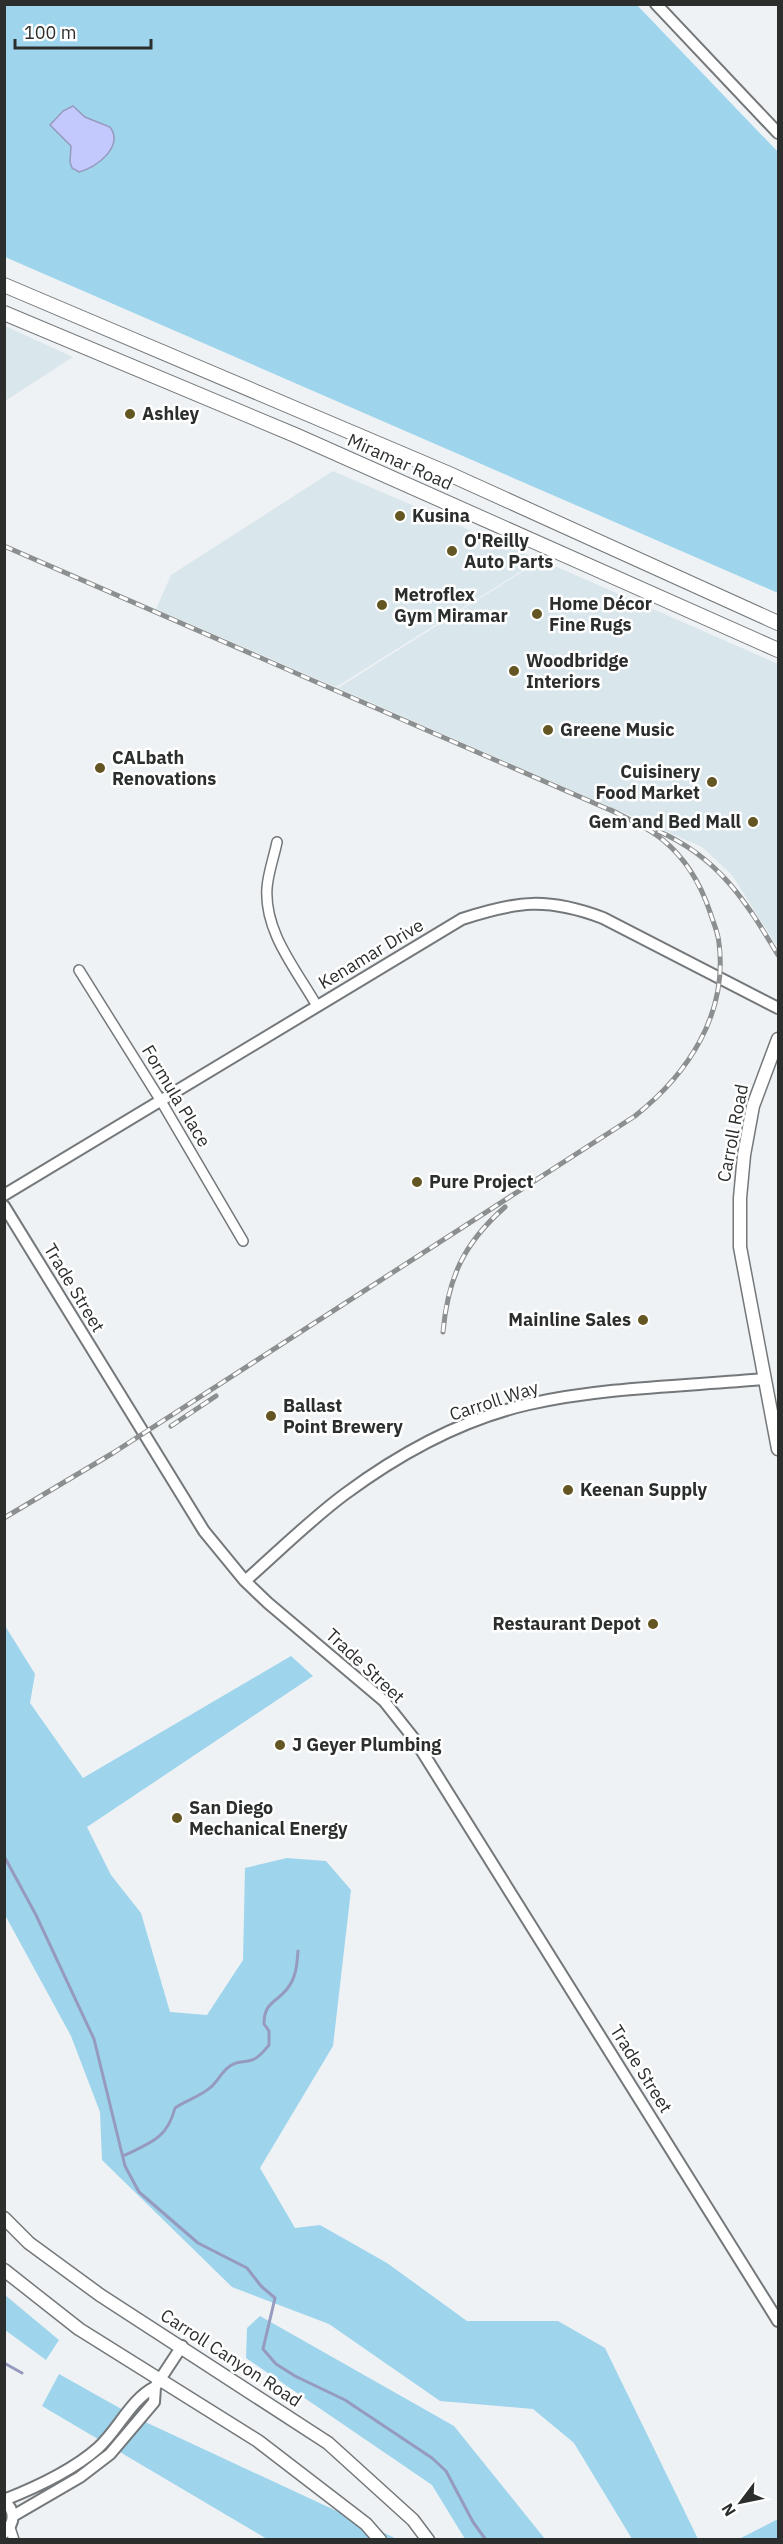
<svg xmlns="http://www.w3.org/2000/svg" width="783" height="2544" font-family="'IBM Plex Sans',sans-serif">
<rect width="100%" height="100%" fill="#eef2f4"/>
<path fill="#d9e6eb" d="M5,326L73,357L5,401Z
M333,471L539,560L336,687L156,609L171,575Z
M541,560L778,664V948L732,875L702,847L338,688Z"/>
<path fill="#9ed5ed" d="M5,5H637L778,152V593L5,257Z
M4,1624L35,1674L30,1703L83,1778L291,1656L313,1676L87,1827L111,1875L141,1913L170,2012L207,2015L243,1960L245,1868L287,1858L326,1861L351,1890L333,2046L260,2168L295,2228L320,2225L387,2263L467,2321H558L605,2348L698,2539H632L574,2443L533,2409L440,2401L329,2324L232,2287L102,2160L100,2112L71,2036L5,1915Z
M5,2295L59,2340L46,2360L5,2330Z
M260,2316L454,2426L545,2539H465L432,2485L246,2358L247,2328Z
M59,2374L141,2420L397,2539H267L42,2406Z
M778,2519V2539H739Z"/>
<path fill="#c3c9fc" stroke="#969abe" stroke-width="1.5" d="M73,106L85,117L110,127C124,146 97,168 79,172L72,168L70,162L71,146L50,125L63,111Z"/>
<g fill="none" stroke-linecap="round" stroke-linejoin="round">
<path stroke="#969abe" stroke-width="3" d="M4,1856L36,1915L94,2039L125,2166L139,2192L198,2243L247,2268L261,2286L275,2298L263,2349L276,2364L295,2376L345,2400L432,2458L446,2471L473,2522L486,2540
M123,2156C150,2143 167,2139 175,2108C187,2100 201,2096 211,2087C218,2081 222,2071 230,2066C238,2060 244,2063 252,2060C259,2058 264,2051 269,2045V2031L264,2024C264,2002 276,2003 287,1989C296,1978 297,1965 298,1951
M4,2363L22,2373"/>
<defs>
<path id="minor" d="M277,842C274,857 268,873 267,888C264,932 296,969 317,1006
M79,970L161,1101L243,1241
M10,2528L14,2540"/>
<path id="tertiary" d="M656,4L778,133
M4,1195L462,919C517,901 547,897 603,918L778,1008
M4,1206L204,1531L245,1581L268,1603L384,1701L415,1740L778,2321
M245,1581C278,1552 310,1520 345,1494C399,1454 463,1419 529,1404C605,1387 687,1386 765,1379
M4,2500C37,2487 72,2471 98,2448C119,2429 130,2400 155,2387
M4,2501C16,2511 15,2523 4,2533
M13,2516L80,2477L110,2454L154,2402L155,2387L182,2346"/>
<path id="secondary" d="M778,1039L753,1106L744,1155L740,1198V1247L778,1449
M4,2218L29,2243L100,2295L328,2443L413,2520L428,2540
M4,2270L79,2329L258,2441L366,2524L380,2540"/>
<path id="primary" d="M4,285L447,473L778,623
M4,313L295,435L778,650"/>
</defs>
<use href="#minor" stroke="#74787a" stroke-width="12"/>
<use href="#tertiary" stroke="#74787a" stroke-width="14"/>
<use href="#secondary" stroke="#74787a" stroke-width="15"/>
<use href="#primary" stroke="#74787a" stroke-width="16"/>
<use href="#minor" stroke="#fff" stroke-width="9"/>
<use href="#tertiary" stroke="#fff" stroke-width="10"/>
<use href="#secondary" stroke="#fff" stroke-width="12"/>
<use href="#primary" stroke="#fff" stroke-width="14"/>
<defs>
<path id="rail" d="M4,546L617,813
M658,831C719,858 745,900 778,955
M443,1332C448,1277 464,1243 505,1207
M171,1426L216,1396
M4,1518L113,1453L635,1116C688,1074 728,1014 719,943C718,932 713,922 710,912C701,885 685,858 663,840C647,827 628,819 611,810"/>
</defs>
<use href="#rail" stroke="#8c8f90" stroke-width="5"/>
<use href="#rail" stroke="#fff" stroke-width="3" stroke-dasharray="9" stroke-linecap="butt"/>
</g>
<g fill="#635622" stroke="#fff" stroke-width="2">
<circle cx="130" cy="414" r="6"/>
<circle cx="400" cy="516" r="6"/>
<circle cx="452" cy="551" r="6"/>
<circle cx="382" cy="605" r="6"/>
<circle cx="537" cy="614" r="6"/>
<circle cx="514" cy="671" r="6"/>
<circle cx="548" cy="730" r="6"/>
<circle cx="100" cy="768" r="6"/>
<circle cx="712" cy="782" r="6"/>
<circle cx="753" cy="822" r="6"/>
<circle cx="417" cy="1182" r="6"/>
<circle cx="643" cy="1320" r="6"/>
<circle cx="271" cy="1416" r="6"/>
<circle cx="568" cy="1490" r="6"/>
<circle cx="653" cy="1624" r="6"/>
<circle cx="280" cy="1745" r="6"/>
<circle cx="177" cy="1818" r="6"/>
</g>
<g text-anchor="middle" stroke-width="5" stroke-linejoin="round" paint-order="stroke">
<g font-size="18" font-weight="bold" fill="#2c2e2e" stroke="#fff" text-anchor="start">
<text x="142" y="420">Ashley</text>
<text x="412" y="522">Kusina</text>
<text x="464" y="547">O'Reilly<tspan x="464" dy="21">Auto Parts</tspan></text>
<text x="394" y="601">Metroflex<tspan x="394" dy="21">Gym Miramar</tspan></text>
<text x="549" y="610">Home Décor<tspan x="549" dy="21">Fine Rugs</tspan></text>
<text x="526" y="667">Woodbridge<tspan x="526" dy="21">Interiors</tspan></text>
<text x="560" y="736">Greene Music</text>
<text x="112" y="764">CALbath<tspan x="112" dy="21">Renovations</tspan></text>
<text x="700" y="778" text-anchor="end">Cuisinery<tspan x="700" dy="21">Food Market</tspan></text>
<text x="741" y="828" text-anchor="end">Gem and Bed Mall</text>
<text x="429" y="1188">Pure Project</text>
<text x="631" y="1326" text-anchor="end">Mainline Sales</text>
<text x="283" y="1412">Ballast<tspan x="283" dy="21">Point Brewery</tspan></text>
<text x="580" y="1496">Keenan Supply</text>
<text x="641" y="1630" text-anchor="end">Restaurant Depot</text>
<text x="292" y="1751">J Geyer Plumbing</text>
<text x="189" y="1814">San Diego<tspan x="189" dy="21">Mechanical Energy</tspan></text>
</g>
<g font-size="18" fill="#2c2e2e" stroke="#fff">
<text transform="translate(400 462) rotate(24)" y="6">Miramar Road</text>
<text transform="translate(371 954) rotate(-31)" y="6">Kenamar Drive</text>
<text transform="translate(176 1096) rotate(59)" y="6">Formula Place</text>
<text transform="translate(733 1133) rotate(-79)" y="6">Carroll Road</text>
<text transform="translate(74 1288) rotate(59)" y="6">Trade Street</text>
<text transform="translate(494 1401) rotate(-18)" y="6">Carroll Way</text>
<text transform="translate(365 1666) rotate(43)" y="6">Trade Street</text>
<text transform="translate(641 2069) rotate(58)" y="6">Trade Street</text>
<text transform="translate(231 2358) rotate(33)" y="6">Carroll Canyon Road</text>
</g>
</g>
<rect width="783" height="2544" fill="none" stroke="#2c2e2e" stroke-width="12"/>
<g transform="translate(741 2502) rotate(238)" stroke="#ffffff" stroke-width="4.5" paint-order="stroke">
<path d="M0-4.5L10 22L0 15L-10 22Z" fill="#2c2e2e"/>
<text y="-9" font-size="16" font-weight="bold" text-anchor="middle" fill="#2c2e2e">N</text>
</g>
<path d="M15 39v9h136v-9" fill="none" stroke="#2c2e2e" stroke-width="3"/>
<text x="24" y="39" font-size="18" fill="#2c2e2e" stroke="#ffffff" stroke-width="4.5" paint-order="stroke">100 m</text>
</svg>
